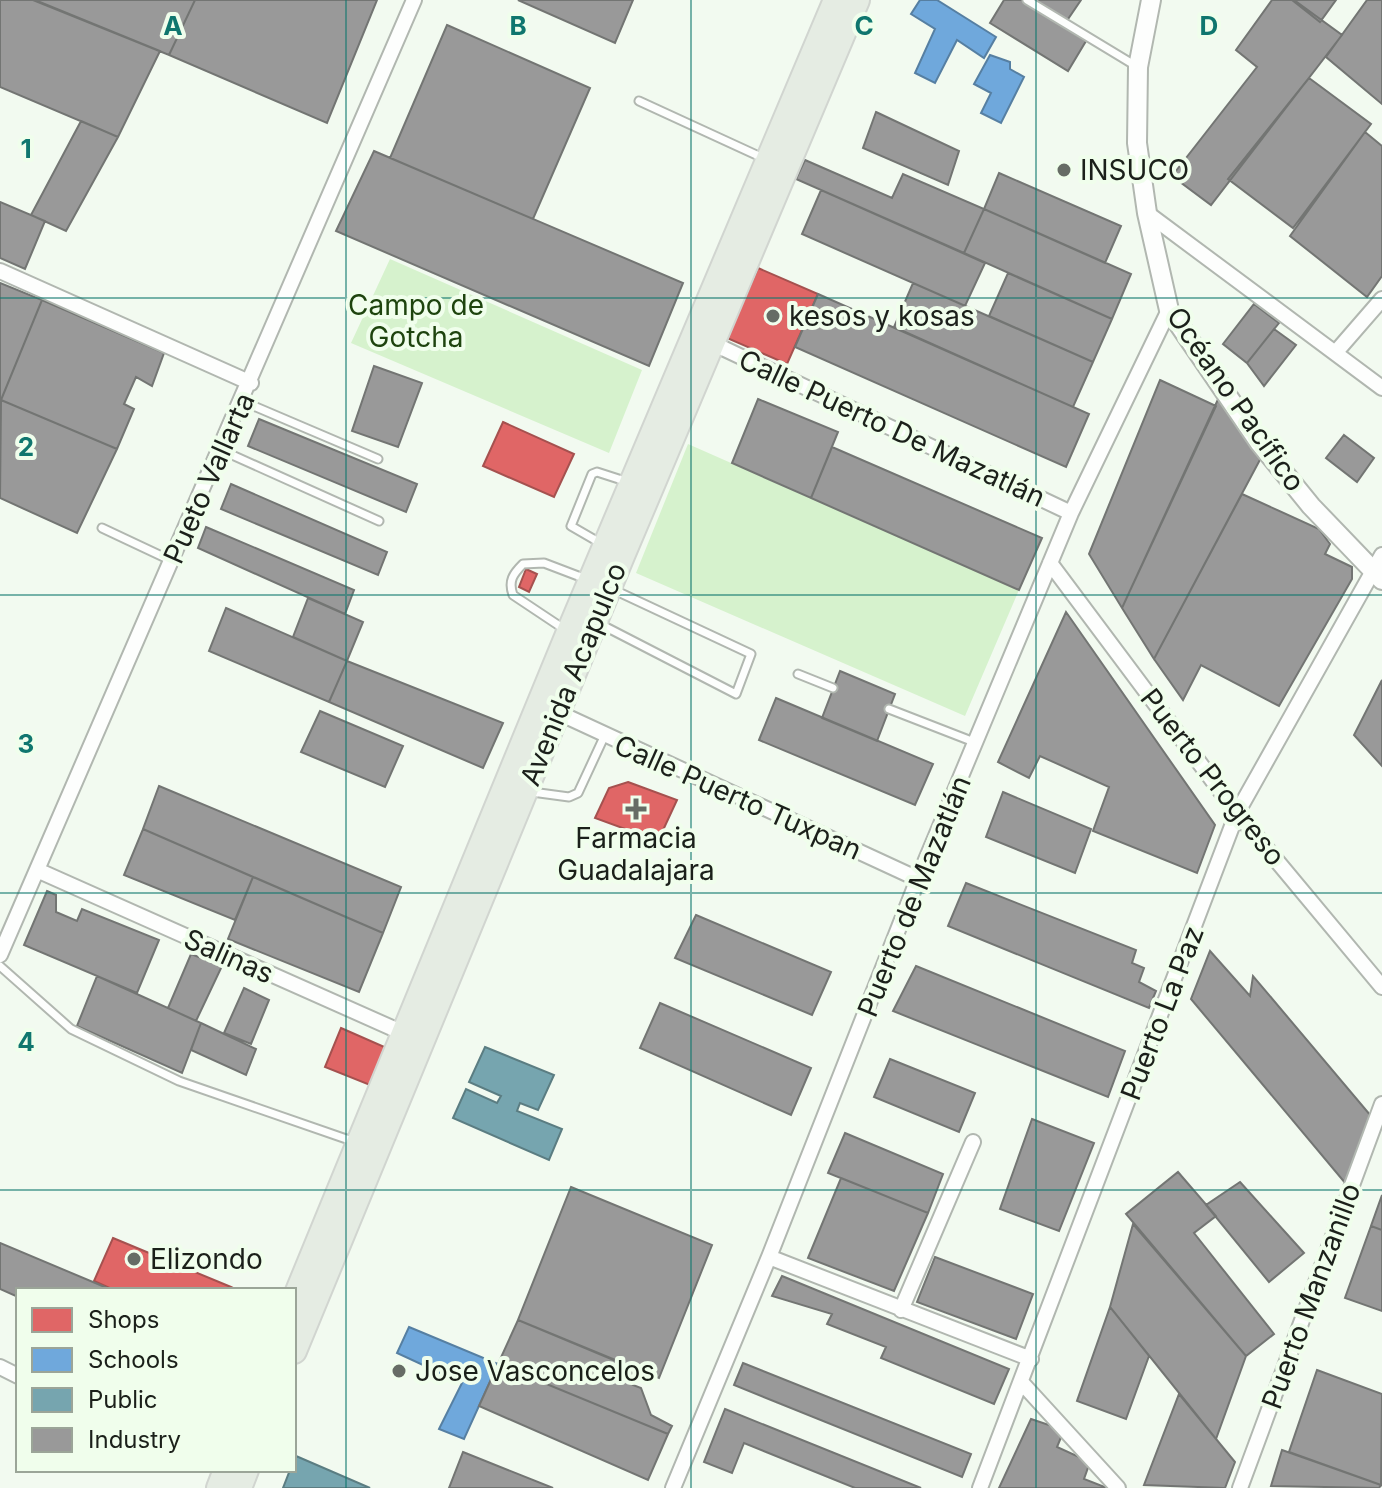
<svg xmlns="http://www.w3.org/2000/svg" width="1382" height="1488" font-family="Inter,sans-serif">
<rect width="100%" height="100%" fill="#f2faf0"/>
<path fill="#d6f2cd" d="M390,259L642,370L609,453L351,343Z
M688,444L1019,590L965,716L636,573Z"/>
<path fill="#e06666" stroke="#a5514f" stroke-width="2" d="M758,268L818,294L787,364L727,338Z
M503,422L574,454L554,497L483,466Z
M526,569L537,574L529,592L519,587Z
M628,782L677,800L658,841L595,818L609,788Z
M341,1028L389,1049L375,1087L325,1067Z
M113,1238L231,1287L237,1290H114L94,1281Z"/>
<path fill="#6fa8dc" stroke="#567fa2" stroke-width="2" d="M920,0H937L996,37L984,58L957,40L935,83L915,73L935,29L911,14Z
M990,55L1010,62V69L1024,77L1001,123L981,113L991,93L974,84Z
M409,1327L498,1364L464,1439L439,1429L462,1383L397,1353Z"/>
<path fill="#76a5af" stroke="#5b7d82" stroke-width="2" d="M485,1047L554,1075L538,1110L520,1103L517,1111L562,1129L549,1160L453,1118L466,1089L497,1103L501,1096L469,1082Z
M296,1456L370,1488H283L290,1470H294Z"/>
<path fill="#999" stroke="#737573" stroke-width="2" d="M0,0H35L160,51L118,137L0,87Z
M33,0H195L169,55Z
M195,0H377L327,123L169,55Z
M518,0H633L615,43Z
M1004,0H1022L1086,41L1068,71L990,23Z
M1036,0H1081L1066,22Z
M1272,0H1294L1342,35L1211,205L1172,176L1257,67L1236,50Z
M1292,0H1336L1320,22Z
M1367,0H1382V104L1326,57Z
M447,25L590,88L533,219L390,158Z
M1309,78L1371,124L1293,228L1228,179Z
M876,112L959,151L948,185L863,148Z
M81,121L118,137L66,231L31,215Z
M1365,132L1382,146V276L1367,297L1290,236Z
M374,151L683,283L649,366L336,231Z
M805,160L892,198L903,174L984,209L964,253L796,179Z
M999,173L1121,226L1105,263L984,209Z
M821,190L985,263L965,306L802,234Z
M0,202L45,221L25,269L0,258Z
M984,209L1131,274L1112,319L964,253Z
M1008,273L1112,319L1093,362L989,316Z
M0,283L42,300L1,400H0Z
M913,283L1093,362L1073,407L894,327Z
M818,294L1089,414L1066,467L795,347Z
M42,300L164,353L152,386L136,377L124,404L134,409L117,449L1,400Z
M1254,304L1279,323L1247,363L1223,344Z
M1274,329L1296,345L1264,386L1247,363Z
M374,366L422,383L398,447L352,431Z
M1160,380L1216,406L1122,608L1089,554Z
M1220,395L1263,454L1154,659L1122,608Z
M758,399L838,432L811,498L732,463Z
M1,400L117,449L77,533L0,498Z
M259,419L417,484L406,512L248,446Z
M1344,435L1374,458L1357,482L1326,458Z
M832,447L1042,538L1019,590L811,498Z
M231,484L387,552L378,575L221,509Z
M1242,494L1319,529L1330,544L1325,554L1352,567V579L1279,706L1201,665L1183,700L1154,659Z
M206,527L354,590L345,614L198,548Z
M308,598L363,622L347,661L293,637Z
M226,608L347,661L329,702L209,651Z
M1066,612L1215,825L1197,873L1093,831L1109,787L1040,756L1029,778L998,762Z
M347,661L503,723L483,768L329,702Z
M840,671L895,694L877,741L822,718Z
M1382,680V766L1354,735Z
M776,698L933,764L915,805L759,740Z
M320,711L403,746L385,787L301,752Z
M159,786L401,887L383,933L143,829Z
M1003,792L1091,829L1075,873L986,837Z
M143,829L253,877L235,920L124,875Z
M253,877L383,933L359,992L228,939Z
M966,883L1136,950L1132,963L1144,968L1139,982L1156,991L1149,1008L948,926Z
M47,891L56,895V912L77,921L82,909L159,940L137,993L24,945Z
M696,915L831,972L812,1015L675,958Z
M1210,951L1250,996L1253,976L1371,1116L1346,1184L1191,999Z
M191,954L222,966L196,1021L168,1008Z
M916,966L1125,1051L1108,1097L893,1011Z
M97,976L201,1023L182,1073L77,1026Z
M244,988L269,1000L251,1044L224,1033Z
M660,1003L811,1068L791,1115L640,1048Z
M201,1023L256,1049L246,1075L191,1050Z
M890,1059L975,1093L959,1132L874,1097Z
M1032,1119L1094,1143L1059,1231L1000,1209Z
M845,1133L943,1174L928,1213L828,1173Z
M1178,1172L1216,1216L1194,1233L1274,1334L1246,1356L1126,1214Z
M841,1178L928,1213L894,1291L808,1258Z
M1240,1182L1304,1253L1269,1282L1206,1205Z
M571,1187L712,1245L659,1378L518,1320Z
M1382,1195V1230L1371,1226Z
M1133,1224L1246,1356L1216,1439L1110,1307Z
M1371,1226L1382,1230V1311L1345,1298Z
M0,1243L112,1290H18V1297L0,1289Z
M935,1257L1033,1294L1016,1339L917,1302Z
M782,1276L1009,1369L994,1404L881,1358L886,1347L827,1324L832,1314L772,1296Z
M1110,1307L1149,1356L1126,1419L1077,1401Z
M518,1320L640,1371L633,1385L641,1388L651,1415L672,1426L668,1434L498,1364Z
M743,1363L971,1454L962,1477L734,1385Z
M498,1364L668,1434L648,1480L479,1406Z
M1317,1370L1382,1394L1381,1485L1289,1452Z
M1179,1394L1235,1462L1225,1488L1144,1485Z
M725,1409L921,1488H855L744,1443L732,1473L704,1462Z
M1031,1419L1064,1430L1057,1447L1090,1462L1084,1479L1107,1488H999Z
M1282,1450L1381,1485L1379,1488L1271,1486Z
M463,1452L553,1488H449Z"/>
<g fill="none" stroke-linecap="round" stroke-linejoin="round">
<defs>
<path id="service" d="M1027,0L1136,66
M639,101L763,158
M242,401L378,459
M221,450L379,521
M102,528L170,560
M602,544L571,526L592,474L597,472L628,482
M600,624L736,694L751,654L612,589
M564,629L513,595C508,581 513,574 523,564L544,563L586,579
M798,674L833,688
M889,709L974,742
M532,792L569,797L578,793L604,737
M0,966L71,1029L179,1081L355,1142"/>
<path id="minor" d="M1147,213L1382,388
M0,271L251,383
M712,343L1071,513
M1336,352L1382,299
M1050,563L1237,813L1382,987
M559,713L918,879
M37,870L410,1036
M0,955L414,0
M769,1257L1031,1359
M901,1310L973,1142
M0,1367L18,1376
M1022,1383L1118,1488
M673,1488L769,1257L918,879L1071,513L1169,310
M980,1488L1237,813L1382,555
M1240,1488L1382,1104"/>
<path id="tertiary" d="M1151,0L1138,67L1137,143L1147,213L1169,310L1259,442L1311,506L1382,580"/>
<path id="primary" d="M294,1301L569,632L836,0
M294,1351L622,556L857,0
M219,1488L226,1470
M239,1488L246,1470"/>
</defs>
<use href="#service" stroke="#b1b7b0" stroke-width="11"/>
<use href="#minor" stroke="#b1b7b0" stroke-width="18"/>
<use href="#tertiary" stroke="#b1b7b0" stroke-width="22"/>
<use href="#primary" stroke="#d1d5d0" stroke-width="28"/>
<use href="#service" stroke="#fdfefd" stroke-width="7"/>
<use href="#minor" stroke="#fdfefd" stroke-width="14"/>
<use href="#tertiary" stroke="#fdfefd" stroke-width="18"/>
<use href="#primary" stroke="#e5ece3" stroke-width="24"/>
</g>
<path fill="none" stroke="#0f766e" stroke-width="2" stroke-opacity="0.55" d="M346,0V1488M691,0V1488M1036,0V1488M0,298H1382M0,595H1382M0,893H1382M0,1190H1382"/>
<g fill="#666c65" stroke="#f0feec" stroke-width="3">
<circle cx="1064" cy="170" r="8"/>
<circle cx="773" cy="316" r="8"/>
<path d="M632 797h8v8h8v8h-8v8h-8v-8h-8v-8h8z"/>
<circle cx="134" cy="1259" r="8"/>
<circle cx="399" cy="1371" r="8"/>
</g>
<g text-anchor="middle" stroke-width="8" stroke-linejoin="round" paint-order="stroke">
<g font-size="28" fill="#1b201a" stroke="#f0feec" text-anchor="start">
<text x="1080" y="180">INSUCO</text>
<text x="789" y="326">kesos y kosas</text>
<text x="636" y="848" text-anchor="middle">Farmacia<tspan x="636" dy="32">Guadalajara</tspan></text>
<text x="150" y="1269">Elizondo</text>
<text x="415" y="1381">Jose Vasconcelos</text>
</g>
<g font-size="28" fill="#1e440e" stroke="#f0feec">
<text x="416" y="315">Campo de<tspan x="416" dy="32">Gotcha</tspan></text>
</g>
<g font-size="28" fill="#1b201a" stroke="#f0feec">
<text transform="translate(1236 399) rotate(55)" y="10">Océano Pacífico</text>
<text transform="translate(892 428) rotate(25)" y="10">Calle Puerto De Mazatlán</text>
<text transform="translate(209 478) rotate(-66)" y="10">Pueto Vallarta</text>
<text transform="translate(573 674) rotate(-68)" y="10">Avenida Acapulco</text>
<text transform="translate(1213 777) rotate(52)" y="10">Puerto Progreso</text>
<text transform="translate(738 797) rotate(24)" y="10">Calle Puerto Tuxpan</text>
<text transform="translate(914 896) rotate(-68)" y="10">Puerto de Mazatlán</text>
<text transform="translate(229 956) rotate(24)" y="10">Salinas</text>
<text transform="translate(1162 1013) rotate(-69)" y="10">Puerto La Paz</text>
<text transform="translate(1311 1296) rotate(-70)" y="10">Puerto Manzanillo</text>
</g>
</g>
<g font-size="26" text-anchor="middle" font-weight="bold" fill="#0f766e" stroke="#f0feec" stroke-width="8" stroke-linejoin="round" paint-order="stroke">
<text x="173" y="35">A</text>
<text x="518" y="35">B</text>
<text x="864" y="35">C</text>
<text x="1209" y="35">D</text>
<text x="26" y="158">1</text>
<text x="26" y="456">2</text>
<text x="26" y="753">3</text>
<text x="26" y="1051">4</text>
</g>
<rect x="16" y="1288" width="280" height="184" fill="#f0feec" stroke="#9ba598" stroke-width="2"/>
<rect x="32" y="1308" width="40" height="24" fill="#e06666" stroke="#9ba598" stroke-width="2"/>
<text x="88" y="1328" font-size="24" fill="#1b201a">Shops</text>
<rect x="32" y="1348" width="40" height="24" fill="#6fa8dc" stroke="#9ba598" stroke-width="2"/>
<text x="88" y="1368" font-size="24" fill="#1b201a">Schools</text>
<rect x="32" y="1388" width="40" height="24" fill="#76a5af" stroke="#9ba598" stroke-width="2"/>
<text x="88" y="1408" font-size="24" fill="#1b201a">Public</text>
<rect x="32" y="1428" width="40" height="24" fill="#999999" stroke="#9ba598" stroke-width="2"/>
<text x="88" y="1448" font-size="24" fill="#1b201a">Industry</text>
</svg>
